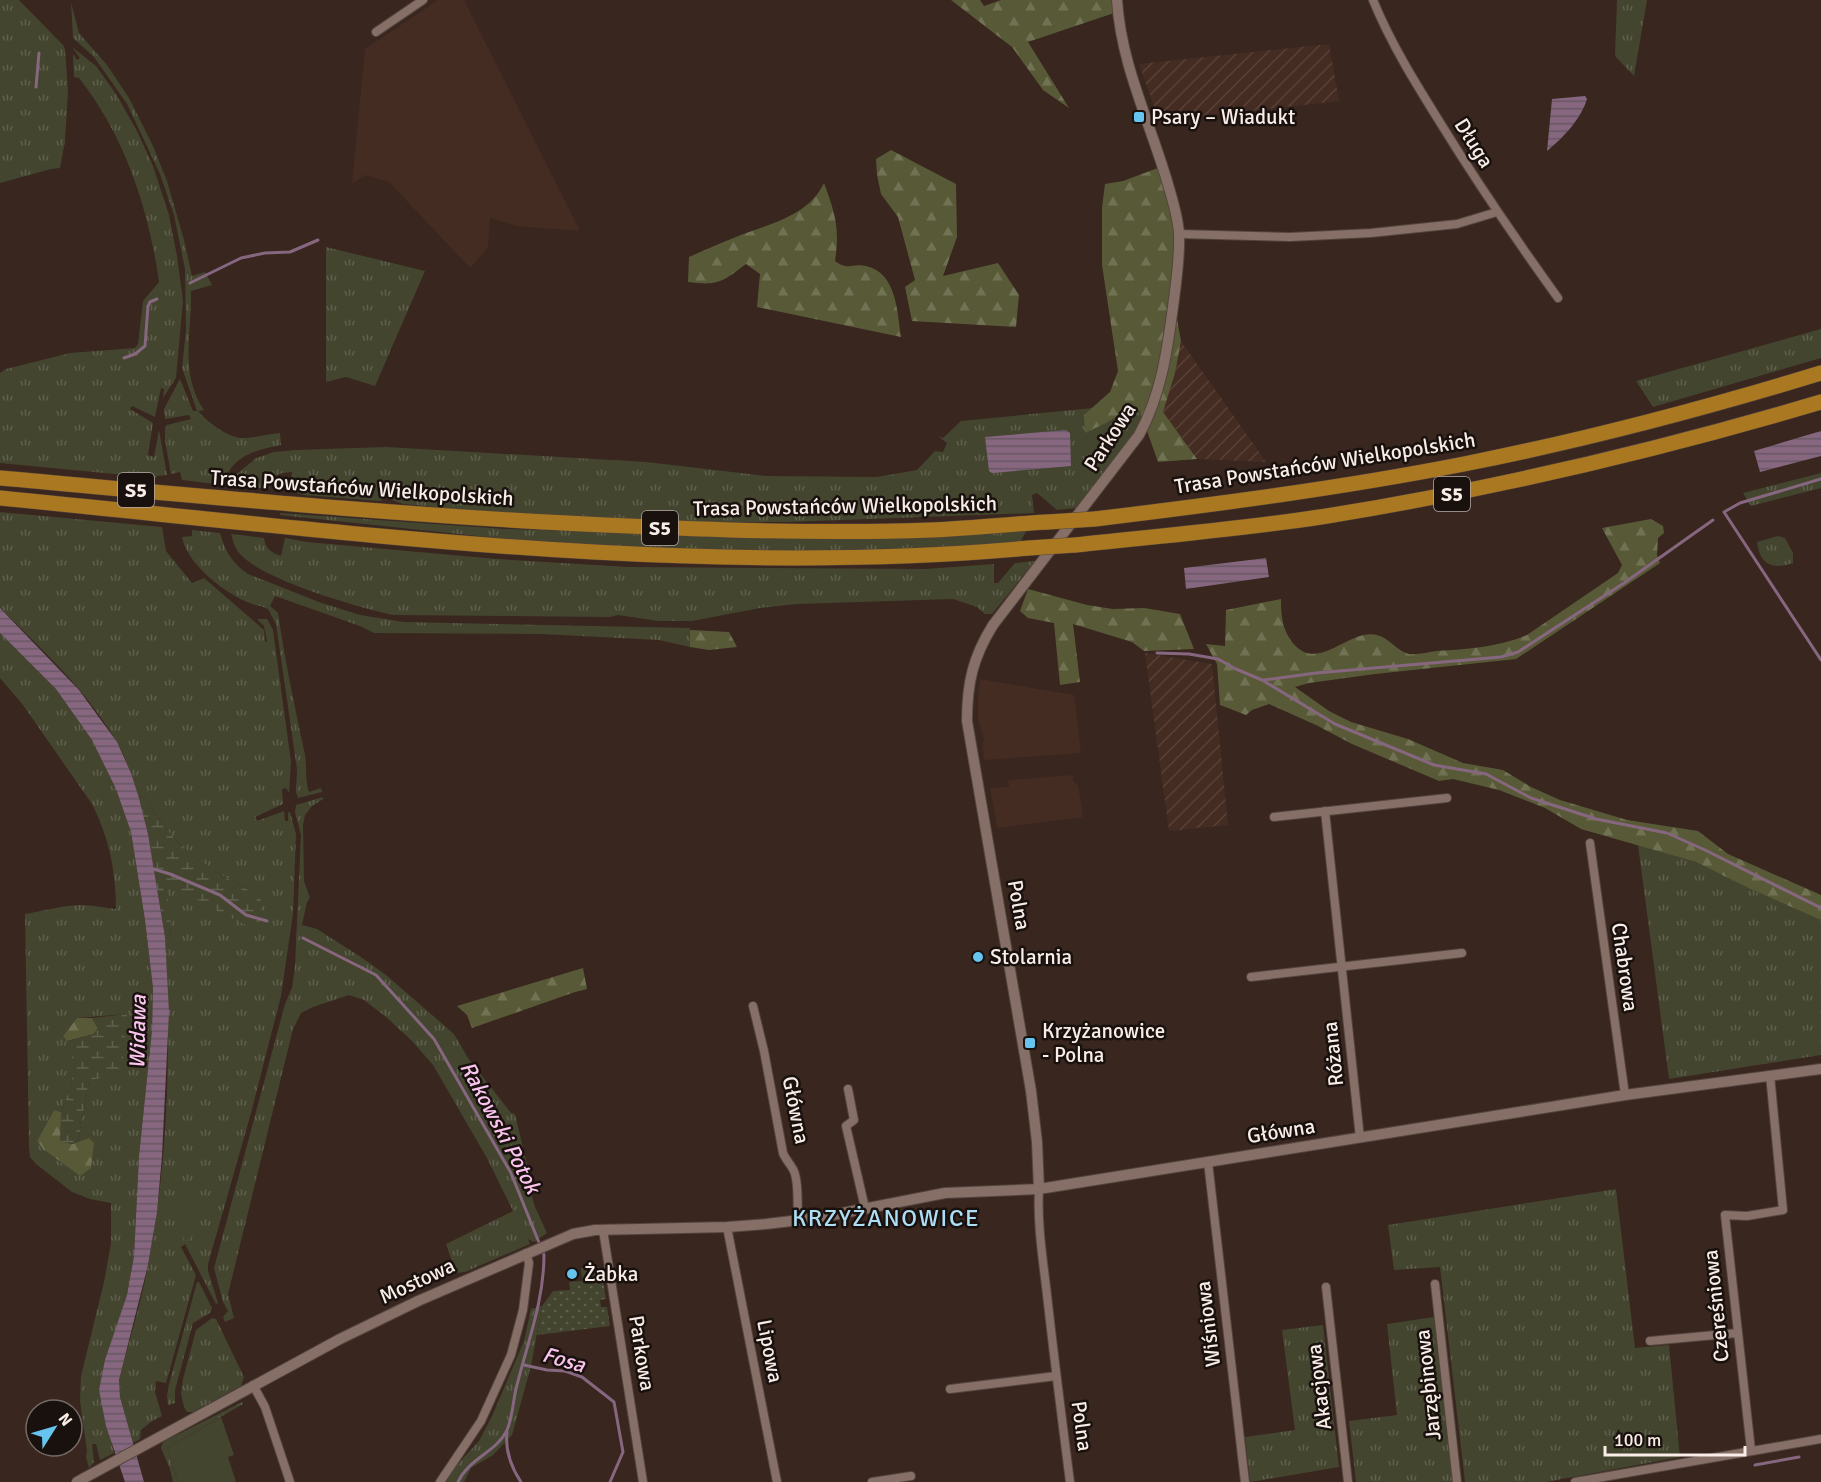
<svg xmlns="http://www.w3.org/2000/svg" width="1821" height="1482" font-family="Signika,sans-serif">
<defs>
<pattern id="industrial-furrows" width="10" height="10" patternUnits="userSpaceOnUse" patternTransform="scale(1.5)"><rect width="10" height="10" fill="#452c22"/><path d="M-1 1l2-2M0 10L10 0M9 11l2-2" fill="none" stroke="#584137"/></pattern>
<pattern id="grass-tufts" width="24" height="20" patternUnits="userSpaceOnUse" patternTransform="scale(1.5)"><rect width="24" height="20" fill="#43452f"/><path d="M3 7l-1-3M5 7V3M7 7l1-3M15 17l-1-3M17 17v-4M19 17l1-3" fill="none" stroke="#5f604d"/></pattern>
<pattern id="forest-firs" width="22" height="20" patternUnits="userSpaceOnUse" patternTransform="scale(1.5)"><rect width="22" height="20" fill="#585a37"/><path d="M5 1l3.5 6h-7zM16 11l3.5 6h-7z" fill="#717254"/></pattern>
<pattern id="wetland-marsh" width="20" height="14" patternUnits="userSpaceOnUse" patternTransform="scale(1.5)"><rect width="20" height="14" fill="#43452f"/><path d="M1 5h8M5 5V1M11 12h8M15 12V8" fill="none" stroke="#5f604d"/></pattern>
<pattern id="park-dots" width="8" height="8" patternUnits="userSpaceOnUse" patternTransform="scale(1.5)"><rect width="8" height="8" fill="#43452f"/><path d="M2 2h.1M6 6h.1" fill="none" stroke="#5f604d" stroke-width="1.8" stroke-linecap="round"/></pattern>
<pattern id="water-rules" width="6" height="5" patternUnits="userSpaceOnUse" patternTransform="scale(1.5)"><rect width="6" height="5" fill="#86677f"/><path d="M0 2.5h6" fill="none" stroke="#685762"/></pattern>
</defs>
<rect width="100%" height="100%" fill="#38261f"/>
<path fill="#452c22" d="M438,0H464L580,231L516,226L490,218L488,247L470,268L389,182L365,175L352,184L365,49Z
M980,679L1074,695L1081,753L984,760L982,742H985L978,720V697Z
M1073,775V781L1078,785L1083,817L997,828L990,788L1009,787L1008,780Z"/>
<path fill="url(#industrial-furrows)" d="M1329,44L1339,101L1159,121L1139,64Z
M1181,341L1195,361L1266,462L1197,459L1163,412L1175,373Z
M1145,653L1212,664L1228,825L1169,831Z"/>
<path fill="url(#grass-tufts)" fill-rule="evenodd" d="M0,0H19L63,45L65,49L68,91L65,141L60,168L51,169L0,183Z
M1617,0H1647L1634,76L1615,56Z
M71,2L79,33L107,65L129,98L153,146L167,181L184,240L192,276L205,272L212,285L191,291C192,331 179,374 204,410L198,411C208,422 226,437 242,438C254,438 268,434 280,433L281,445C255,450 231,456 223,485L182,480L180,472L171,474L165,440V427L167,425L191,419L189,415L165,419L164,409L180,379L193,411H197L182,368L186,330L185,269L174,215L160,174L127,104L94,57L73,38Z
M72,47L96,66L116,94L137,131L153,166L169,215L177,256L183,301L176,378L163,398L164,389L161,388L155,417L132,406L130,409L153,423L148,455L154,457L159,430L167,475L157,476L156,478L0,463V373L6,369L70,353L135,348L138,344L143,301L159,282C149,210 125,136 79,78L74,77L73,54L77,60L80,58Z
M326,247L425,271L375,386L346,377L326,382Z
M1821,329V358L1653,407L1636,381Z
M1093,408L1084,415L1108,422L1127,410L1140,411L1143,418L1136,430L1077,508L1057,510L1037,493L1032,495L1034,513L788,522H713L606,519L477,511L403,504L386,498L380,501L303,495L290,491L292,472C278,473 272,475 269,489L231,485L236,475L256,458L274,452L296,450L386,447L646,462L766,476L877,477L917,470L935,451L943,452L947,443L938,436L943,438L961,421Z
M1821,473V488L1751,506L1743,493Z
M0,512L162,527L166,551L192,583L204,578L264,630L265,642L267,641L264,626L257,619H267L273,630L291,762L289,793L286,788L282,789L283,804L255,817L257,821L284,811L285,821H288V813L290,812L296,834L293,914L281,996L251,1113L208,1264V1271L218,1303L216,1304L185,1244L181,1247L196,1275L166,1383L156,1381L155,1392L162,1416L152,1421L141,1430L140,1439L133,1443L120,1397L119,1380C129,1341 141,1304 148,1265C169,1157 171,1046 165,937H171L166,887L172,885L186,892L261,897C210,868 173,852 146,796L139,798C133,779 127,760 117,743C90,694 40,647 0,608Z
M280,513L505,529L793,538L1027,530L1019,544L795,552L658,549L533,542L280,515Z
M192,530L220,533C225,551 232,563 248,574L319,602L360,615L404,622L690,628V647L659,640L542,634L374,633L360,626L275,596L270,606L278,613C285,661 295,708 305,755C307,767 305,781 309,792L321,788L322,792L298,798L296,792L297,769L276,624L268,609C260,605 252,605 245,601C222,591 186,562 182,537L192,536Z
M231,534L264,538C265,548 271,553 281,556L285,538L307,542L497,559L628,567L926,569L994,564V583H998L1015,563L1035,561L992,614H985L977,607L953,599L797,604L760,608L692,621H658L618,615L610,617L393,615C357,607 266,581 241,555C235,549 233,542 231,534Z
M1778,536L1785,538L1793,553V563C1772,570 1760,565 1757,542Z
M0,633L56,689L92,740L116,789L131,832L145,920L153,988L152,1030L139,1156L134,1256L127,1295L99,1390L114,1453L100,1460L96,1444H92L94,1462L89,1468L86,1457L87,1451L80,1401L81,1376L104,1282L111,1243V1203L90,1199L72,1192L36,1164L30,1157L29,1147L25,914C44,911 63,905 82,905C93,905 104,908 116,909C116,872 109,837 92,804L23,705L0,678ZM127,1014L89,1081L78,1142L89,1138L80,1176L43,1149L37,1141L54,1110L61,1112L72,1083V1040L67,1041L63,1036L77,1018Z
M323,797V799L312,806L305,815L303,825L304,881L310,898L307,902L302,925L317,929L361,957L386,975L454,1034L468,1058L511,1113L515,1114L528,1169L527,1180L535,1207L547,1233L534,1242L528,1239L530,1244L465,1272L456,1273L446,1244L513,1211L487,1158L433,1065L412,1041L386,1017L364,1000L349,995L313,1007L301,1013L293,1029L228,1294L234,1318L225,1322L223,1317L228,1311L223,1302L214,1268L285,1004L292,988L295,966L301,835L295,812L296,805Z
M1638,845L1696,862L1750,889L1821,920V1055L1669,1079Z
M1616,1189L1635,1348L1669,1345L1680,1457L1546,1482H1465L1440,1267L1394,1270L1388,1225Z
M197,1282H199L212,1308L210,1313L193,1323L175,1390V1403L168,1405L167,1395L169,1384Z
M542,1306L531,1366L512,1435L493,1455L471,1468L464,1482H446L453,1469L479,1441L493,1414L524,1341L531,1309Z
M1434,1317L1453,1482H1356L1349,1421L1397,1415L1387,1324Z
M212,1318L216,1319L244,1377L241,1386L193,1412H187L184,1407L181,1394L183,1379L196,1330Z
M1323,1325L1339,1467L1250,1482L1245,1437L1295,1430L1282,1330Z
M242,1402L243,1404L167,1448L178,1482H173L170,1469L161,1448L163,1442Z"/>
<path fill="url(#forest-firs)" d="M951,0H980L984,6L1001,0H1113L1114,13L1028,42L1069,108L1043,90L1012,47Z
M891,150L956,184L957,237L943,276L998,263L1019,295L1016,327L912,321L905,287L915,280L898,217L881,194L877,175L876,159Z
M1166,165L1184,248L1177,319L1181,341L1175,373L1163,412L1197,459L1158,462L1140,411L1127,410L1108,422L1085,433L1084,415L1110,392L1118,371L1102,265V208L1105,184L1123,181Z
M824,183C835,213 840,228 835,261C848,271 852,263 866,266C897,273 897,312 901,337L757,307L760,274L746,264C722,282 718,286 688,282L689,257C705,250 720,243 736,237C768,224 808,217 824,183Z
M1651,519L1663,526L1664,533L1658,538L1657,555L1660,563L1516,659L1375,674L1309,683L1295,687L1329,711L1351,722L1408,739L1463,763L1503,770L1531,787L1560,800L1627,820L1698,831L1728,854L1821,895V920L1750,889L1696,862L1581,829L1545,808L1499,790L1453,779L1439,781L1352,744L1316,725L1269,704L1252,710L1246,715L1220,705L1217,664L1206,644L1225,646L1226,610L1281,599C1281,615 1282,629 1292,642C1318,675 1348,628 1377,635C1389,638 1397,651 1409,654C1417,655 1428,652 1437,651C1468,649 1498,647 1527,635L1618,573L1622,565L1602,528Z
M1028,589L1087,605L1113,609L1144,608L1180,614L1194,649L1144,651L1132,642L1073,624L1080,682L1060,685L1054,623L1028,618L1020,611Z
M690,630L729,632L737,647L709,650L690,647Z
M583,968L587,989L575,992L472,1028L467,1015L457,1006Z
M77,1018H92L98,1028L94,1034L67,1041L63,1036Z
M54,1110L61,1112V1141L72,1144L89,1138L94,1143L91,1168L80,1176L43,1149L37,1141Z"/>
<path fill="url(#wetland-marsh)" d="M146,796C173,852 210,868 261,897L259,931L221,913L172,885L167,888L171,937H165L148,834L139,798Z
M127,1014L122,1072L89,1081L78,1142L72,1144L60,1141L61,1112L72,1083V1040L94,1034L98,1028L92,1018Z"/>
<path fill="url(#park-dots)" d="M589,1267L590,1270L597,1269L598,1267H601L606,1299L600,1300L601,1307H607L610,1326L537,1335L542,1306L553,1291L570,1290L569,1282L582,1281L581,1268Z"/>
<path fill="#43452f" d="M202,1195L191,1238L185,1241L170,1212Z
M221,1417L234,1455L228,1457L236,1482H178L167,1448Z"/>
<path fill="url(#water-rules)" d="M1585,96L1587,99C1581,119 1563,138 1547,151L1552,99Z
M1066,430L1070,433L1071,466L992,473L989,471L985,437Z
M1821,431V456L1760,472L1754,451Z
M1266,558L1269,577L1186,589L1184,568Z
M0,608L79,690L117,742L131,773L139,798L148,834L165,937L169,1012L162,1156L157,1212L148,1265L119,1380L120,1397L144,1482H125L106,1426L99,1390L105,1360L127,1295L134,1256L139,1156L152,1030L153,988L145,920L131,832L116,789L92,740L56,689L0,633Z"/>
<g fill="none" stroke-linecap="round" stroke-linejoin="round">
<path stroke="#86677f" stroke-width="3" d="M36,87L39,53
M190,283L241,258L265,253L290,252L318,240
M124,358L135,354L145,346L148,306L150,302L157,299
M1821,479L1740,503L1724,512L1821,660
M1157,653L1189,654L1218,659L1236,669L1262,680L1335,724L1434,765L1486,774L1531,798L1596,819L1667,833L1705,850L1821,908
M1264,680L1316,673L1501,657L1518,652L1624,583L1713,520
M150,868L170,874L220,895L246,915L267,921
M303,938L376,975L434,1039L511,1173L544,1255C544,1300 528,1341 517,1385C513,1399 513,1416 507,1430C497,1452 469,1458 458,1482
M524,1365L547,1370L565,1371L582,1377L614,1402L623,1452L610,1482
M507,1432C505,1450 511,1467 521,1482
M1755,1465L1799,1457"/>
<defs>
<path id="minor" d="M1373,0C1391,44 1416,84 1441,124C1478,184 1517,241 1558,298
M376,32L423,0
M1179,234L1290,237L1371,233L1457,224L1497,212
M1325,811L1360,1138
M1274,817L1447,798
M1590,843L1625,1095
M1251,977L1462,953
M753,1006L764,1051L783,1153C786,1161 793,1166 795,1174C799,1188 797,1206 798,1220
M848,1089L854,1120L846,1126L865,1208
M1208,1162L1245,1482
M1039,1189C1037,1224 1043,1260 1047,1295C1054,1357 1062,1420 1070,1482
M727,1227L777,1482
M603,1230L643,1482
M1435,1284L1457,1482
M1326,1287L1348,1482
M1650,1341L1737,1333
M253,1385L265,1407L290,1482
M950,1389L1056,1376
M1751,1450L1725,1215L1747,1216L1783,1210L1770,1075
M440,1482L481,1421L511,1355L523,1310L529,1263L526,1253
M872,1482L911,1476
M1575,1482L1821,1439"/>
<path id="tertiary" d="M1039,1189L1037,1142L1031,1091L967,721C967,683 973,657 993,625L1139,435C1161,395 1167,352 1173,307C1176,283 1180,259 1179,234C1178,216 1172,198 1167,181C1149,120 1121,64 1117,0
M77,1482L340,1339L418,1301L573,1234L595,1230L727,1227L766,1224L817,1218L945,1193L1039,1189L1625,1095L1821,1069"/>
<path id="motorway" d="M0,478C202,496 403,516 605,525C714,530 823,534 932,530C971,528 1010,524 1048,522
M0,498C341,531 686,579 1029,548
M1095,519C1218,504 1342,488 1464,464C1585,440 1703,409 1821,373
M1075,545C1159,536 1243,529 1327,516C1494,489 1659,450 1821,402"/>
</defs>
<use href="#minor" stroke="#54443e" stroke-width="10"/>
<use href="#tertiary" stroke="#54443e" stroke-width="12"/>
<use href="#motorway" stroke="#54443e" stroke-width="16"/>
<use href="#minor" stroke="#856f67" stroke-width="8"/>
<use href="#tertiary" stroke="#856f67" stroke-width="10"/>
<use href="#motorway" stroke="#a97820" stroke-width="15"/>
<defs>
<path id="motorway-bridge" d="M1048,522L1095,519
M1029,548L1075,545"/>
</defs>
<use href="#motorway-bridge" stroke="#54443e" stroke-width="16" stroke-linecap="butt"/>
<use href="#motorway-bridge" stroke="#a97820" stroke-width="15"/>
</g>
<g fill="#66c4ef" stroke="#19110e" stroke-width="2">
<rect x="1133" y="111" width="12" height="12" rx="3"/>
<circle cx="978" cy="957" r="6"/>
<rect x="1024" y="1037" width="12" height="12" rx="3"/>
<circle cx="572" cy="1274" r="6"/>
</g>
<g text-anchor="middle" stroke-width="5" stroke-linejoin="round" paint-order="stroke">
<g fill="#19110e" stroke="#b6aba7" stroke-width="1.5">
<rect x="118" y="473" width="36" height="34" rx="4.5"/>
<rect x="1434" y="477" width="36" height="34" rx="4.5"/>
<rect x="642" y="511" width="36" height="34" rx="4.5"/>
</g>
<g font-size="20" font-weight="bold" fill="#faede8">
<text x="136" y="497">S5</text>
<text x="1452" y="501">S5</text>
<text x="660" y="535">S5</text>
</g>
<g font-size="21" fill="#faede8" stroke="#19110e" text-anchor="start">
<text x="1151" y="124">Psary – Wiadukt</text>
<text x="990" y="964">Stolarnia</text>
<text x="1042" y="1038">Krzyżanowice<tspan x="1042" dy="24">- Polna</tspan></text>
<text x="584" y="1281">Żabka</text>
</g>
<g font-size="21" fill="#faede8" stroke="#19110e">
<text transform="translate(1474 143) rotate(58)" y="7">Długa</text>
<text transform="translate(1110 437) rotate(-57)" y="7">Parkowa</text>
<text transform="translate(1325 463) rotate(-9)" y="7">Trasa Powstańców Wielkopolskich</text>
<text transform="translate(362 488) rotate(4)" y="7">Trasa Powstańców Wielkopolskich</text>
<text transform="translate(845 506) rotate(-1)" y="7">Trasa Powstańców Wielkopolskich</text>
<text transform="translate(1019 905) rotate(80)" y="7">Polna</text>
<text transform="translate(1625 967) rotate(82)" y="7">Chabrowa</text>
<text transform="translate(1333 1054) rotate(-96)" y="7">Różana</text>
<text transform="translate(796 1110) rotate(79)" y="7">Główna</text>
<text transform="translate(1281 1131) rotate(-9)" y="7">Główna</text>
<text transform="translate(417 1281) rotate(-25)" y="7">Mostowa</text>
<text transform="translate(1716 1306) rotate(-96)" y="7">Czereśniowa</text>
<text transform="translate(1208 1324) rotate(-97)" y="7">Wiśniowa</text>
<text transform="translate(770 1351) rotate(79)" y="7">Lipowa</text>
<text transform="translate(642 1353) rotate(81)" y="7">Parkowa</text>
<text transform="translate(1428 1385) rotate(-96)" y="7">Jarzębinowa</text>
<text transform="translate(1319 1387) rotate(-97)" y="7">Akacjowa</text>
<text transform="translate(1082 1426) rotate(82)" y="7">Polna</text>
</g>
<g font-size="22" font-style="italic" fill="#fbc4ef" stroke="#19110e">
<text transform="translate(137 1032) rotate(-89)" y="8">Widawa</text>
<text transform="translate(501 1127) rotate(62)" y="8">Rakowski Potok</text>
<text transform="translate(564 1359) rotate(16)" y="8">Fosa</text>
</g>
<g font-size="24" letter-spacing="1.5" fill="#aedef6" stroke="#19110e">
<text x="886" y="1226">KRZYŻANOWICE</text>
</g>
</g>
<g transform="translate(54 1428) rotate(53)"><circle r="28" fill="#19110e" stroke="#736965" stroke-width="1.5"/>
<path d="M0-4.5L10 22L0 15L-10 22Z" fill="#66c4ef"/>
<text y="-9" font-size="16" font-weight="bold" text-anchor="middle" fill="#faede8">N</text>
</g>
<path d="M1605 1446v9h140v-9" fill="none" stroke="#faede8" stroke-width="3"/>
<text x="1614" y="1446" font-size="18" fill="#faede8" stroke="#19110e" stroke-width="4.5" paint-order="stroke">100 m</text>
</svg>
